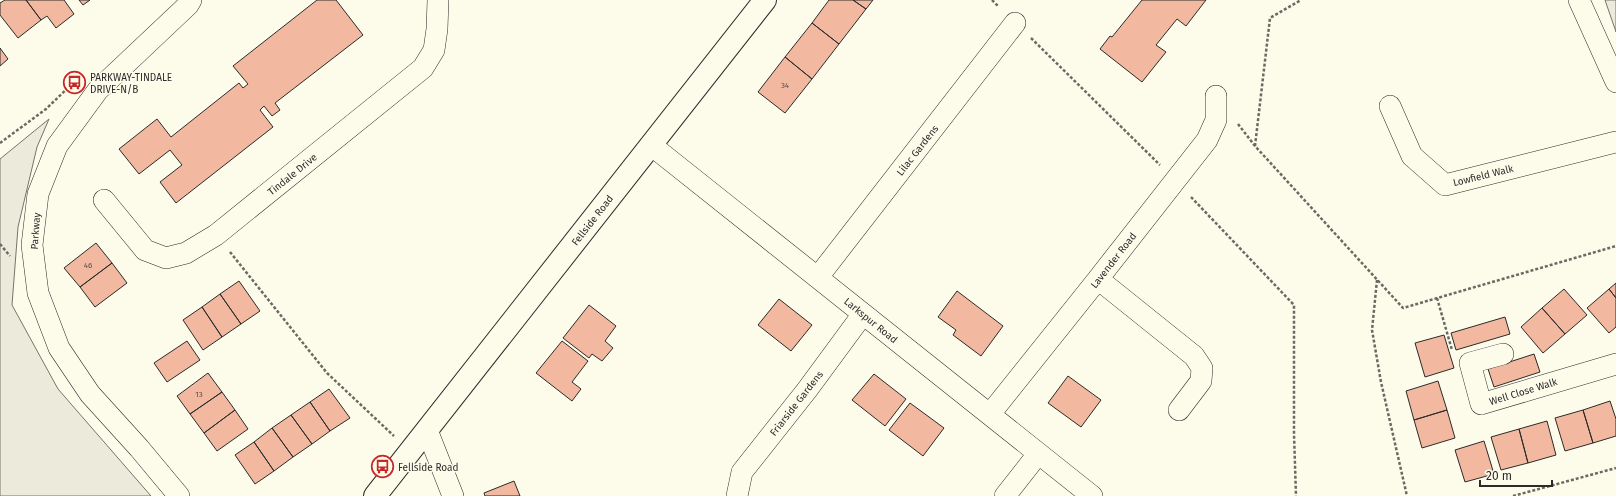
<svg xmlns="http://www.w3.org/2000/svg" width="1616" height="496" font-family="'Fira Sans',sans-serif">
<rect width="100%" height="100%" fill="#fdfbea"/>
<path fill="#ecebdb" stroke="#74746e" d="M1605,0H1616V32Z
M49,119L37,147L18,227L12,305L58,389L151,496H0V159Z"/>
<path fill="#f2b8a0" stroke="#2b2b2b" d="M5,0H26L41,20L18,38L0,15V3Z
M26,0H64L74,14L56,28L47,16L41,20Z
M79,0H90L83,5Z
M317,0H336L363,35L275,103L280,110L272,116L264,106L260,110L273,127L176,203L160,182L182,165L170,150L139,174L119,149L157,119L171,137L239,83L243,88L248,84L233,66Z
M829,0H853L866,9L839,44L812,23Z
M853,0H873L866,9Z
M1142,0H1206L1186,26L1177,19L1156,45L1166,52L1142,82L1100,49L1110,36L1112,37Z
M812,23L839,44L812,79L785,57Z
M0,48L8,59L0,66Z
M785,57L812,79L785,113L758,92Z
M96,243L112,263L80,287L64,268Z
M112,263L127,283L95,307L80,287Z
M239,281L260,311L241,324L220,294Z
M1616,283V298L1609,289Z
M1564,289L1587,315L1565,334L1542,308Z
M1609,289L1616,298V327L1609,333L1587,308Z
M957,291L1003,326L981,356L953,335L956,330L938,317Z
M220,294L241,324L222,337L202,307Z
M779,299L812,325L791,351L758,325Z
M589,305L616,326L605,341L613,348L602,361L592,354L589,358L563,338Z
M202,307L222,337L203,350L183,320Z
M1542,308L1565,334L1543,353L1521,327Z
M1505,317L1510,334L1456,350L1451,333Z
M1444,335L1454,368L1425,377L1415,343Z
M187,341L200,360L167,382L154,363Z
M562,341L588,361L572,382L581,389L572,401L536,373Z
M1534,354L1540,372L1494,387L1488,369Z
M208,373L222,392L190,414L177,396Z
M874,374L906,399L885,426L852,400Z
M1068,376L1101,400L1081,427L1048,403Z
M1438,381L1447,410L1414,420L1406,391Z
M329,389L350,418L330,431L310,402Z
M222,392L235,410L204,433L190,414Z
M1610,401L1616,419V436L1593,443L1583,410Z
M310,402L330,431L312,444L291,415Z
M910,403L944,428L923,456L889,430Z
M235,410L248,429L217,451L204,433Z
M1447,410L1455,438L1422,448L1414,420Z
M1583,410L1593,443L1565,451L1555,418Z
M291,415L312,444L293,457L272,428Z
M1547,421L1556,455L1528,463L1519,429Z
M272,428L293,457L274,471L254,442Z
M1519,429L1528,463L1501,470L1491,437Z
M1484,441L1494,474L1465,482L1455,450Z
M254,442L274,471L255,484L235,455Z
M514,481L520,496H485L484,493Z"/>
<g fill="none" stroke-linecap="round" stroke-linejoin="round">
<defs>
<path id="minor" d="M1579,0L1616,82
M1390,106L1412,156L1445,185L1616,142
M651,145L1092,496
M104,200L145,250L166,258L186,253L216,235L423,68L434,50L437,29L438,0
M818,277L1015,23
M1098,279L1194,356L1202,368L1201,381L1179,410
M1503,354L1470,363L1481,404L1616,364
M990,414L1098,279L1207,140L1216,120V96
M427,430L453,496
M179,496L139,448L90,394L59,348L38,293L32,245L38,194L57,146L98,90L188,5L191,0
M737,496L742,472L807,390L863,314
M1005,496L1038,454"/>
<path id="tertiary" d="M375,496L765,0"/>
</defs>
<use href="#minor" stroke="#2b2b2b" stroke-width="22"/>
<use href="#tertiary" stroke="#2b2b2b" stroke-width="24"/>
<path stroke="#6a6964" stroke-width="2.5" stroke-dasharray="3 2" stroke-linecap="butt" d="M992,0L999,7
M1031,38L1160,165
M1238,124L1255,146L1403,308L1616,246
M0,143L46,109L74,82
M1255,146L1270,18L1301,0
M1191,197L1294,305V434L1296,496
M0,244L10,256
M230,252L327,373L394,436
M1377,280L1372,330L1381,382L1407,496
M1437,298L1452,350
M1513,496L1616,468"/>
<use href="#minor" stroke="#fdfbea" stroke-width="21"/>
<use href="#tertiary" stroke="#fdfbea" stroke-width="22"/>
</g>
<defs>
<symbol id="bus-ring" viewBox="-11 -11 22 22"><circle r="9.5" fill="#fdfbea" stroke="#c62828" stroke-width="1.5"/><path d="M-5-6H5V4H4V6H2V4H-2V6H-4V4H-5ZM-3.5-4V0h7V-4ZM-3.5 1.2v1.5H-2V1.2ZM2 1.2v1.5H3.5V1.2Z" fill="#c62828"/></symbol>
</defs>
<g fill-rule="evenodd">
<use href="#bus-ring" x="62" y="70" width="25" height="25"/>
<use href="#bus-ring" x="370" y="454" width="25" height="25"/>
</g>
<g text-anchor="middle" stroke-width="3" stroke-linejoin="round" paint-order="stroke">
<g font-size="8" fill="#5d4e48">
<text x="785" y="88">34</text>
<text x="88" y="268">46</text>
<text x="199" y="397">13</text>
</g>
<g font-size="10" fill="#2b2b2b" stroke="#fdfbea" text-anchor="start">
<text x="90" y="81">PARKWAY-TINDALE<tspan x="90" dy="12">DRIVE-N/B</tspan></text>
<text x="398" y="471">Fellside Road</text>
</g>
<g font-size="10" fill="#2b2b2b" stroke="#fdfbea">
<text transform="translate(917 150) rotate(-52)" y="4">Lilac Gardens</text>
<text transform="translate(292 174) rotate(-39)" y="4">Tindale Drive</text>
<text transform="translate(1483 175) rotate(-14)" y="4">Lowfield Walk</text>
<text transform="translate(592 220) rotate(-52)" y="4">Fellside Road</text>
<text transform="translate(35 231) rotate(-86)" y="4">Parkway</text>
<text transform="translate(1113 260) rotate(-52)" y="4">Lavender Road</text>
<text transform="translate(871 320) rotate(39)" y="4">Larkspur Road</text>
<text transform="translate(1523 391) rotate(-17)" y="4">Well Close Walk</text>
<text transform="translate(796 403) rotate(-52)" y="4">Friarside Gardens</text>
</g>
</g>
<path d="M1480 480v6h72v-6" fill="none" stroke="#2b2b2b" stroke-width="2"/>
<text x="1486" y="480" font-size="12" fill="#2b2b2b" stroke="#fdfbea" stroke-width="3" paint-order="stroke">20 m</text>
</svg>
